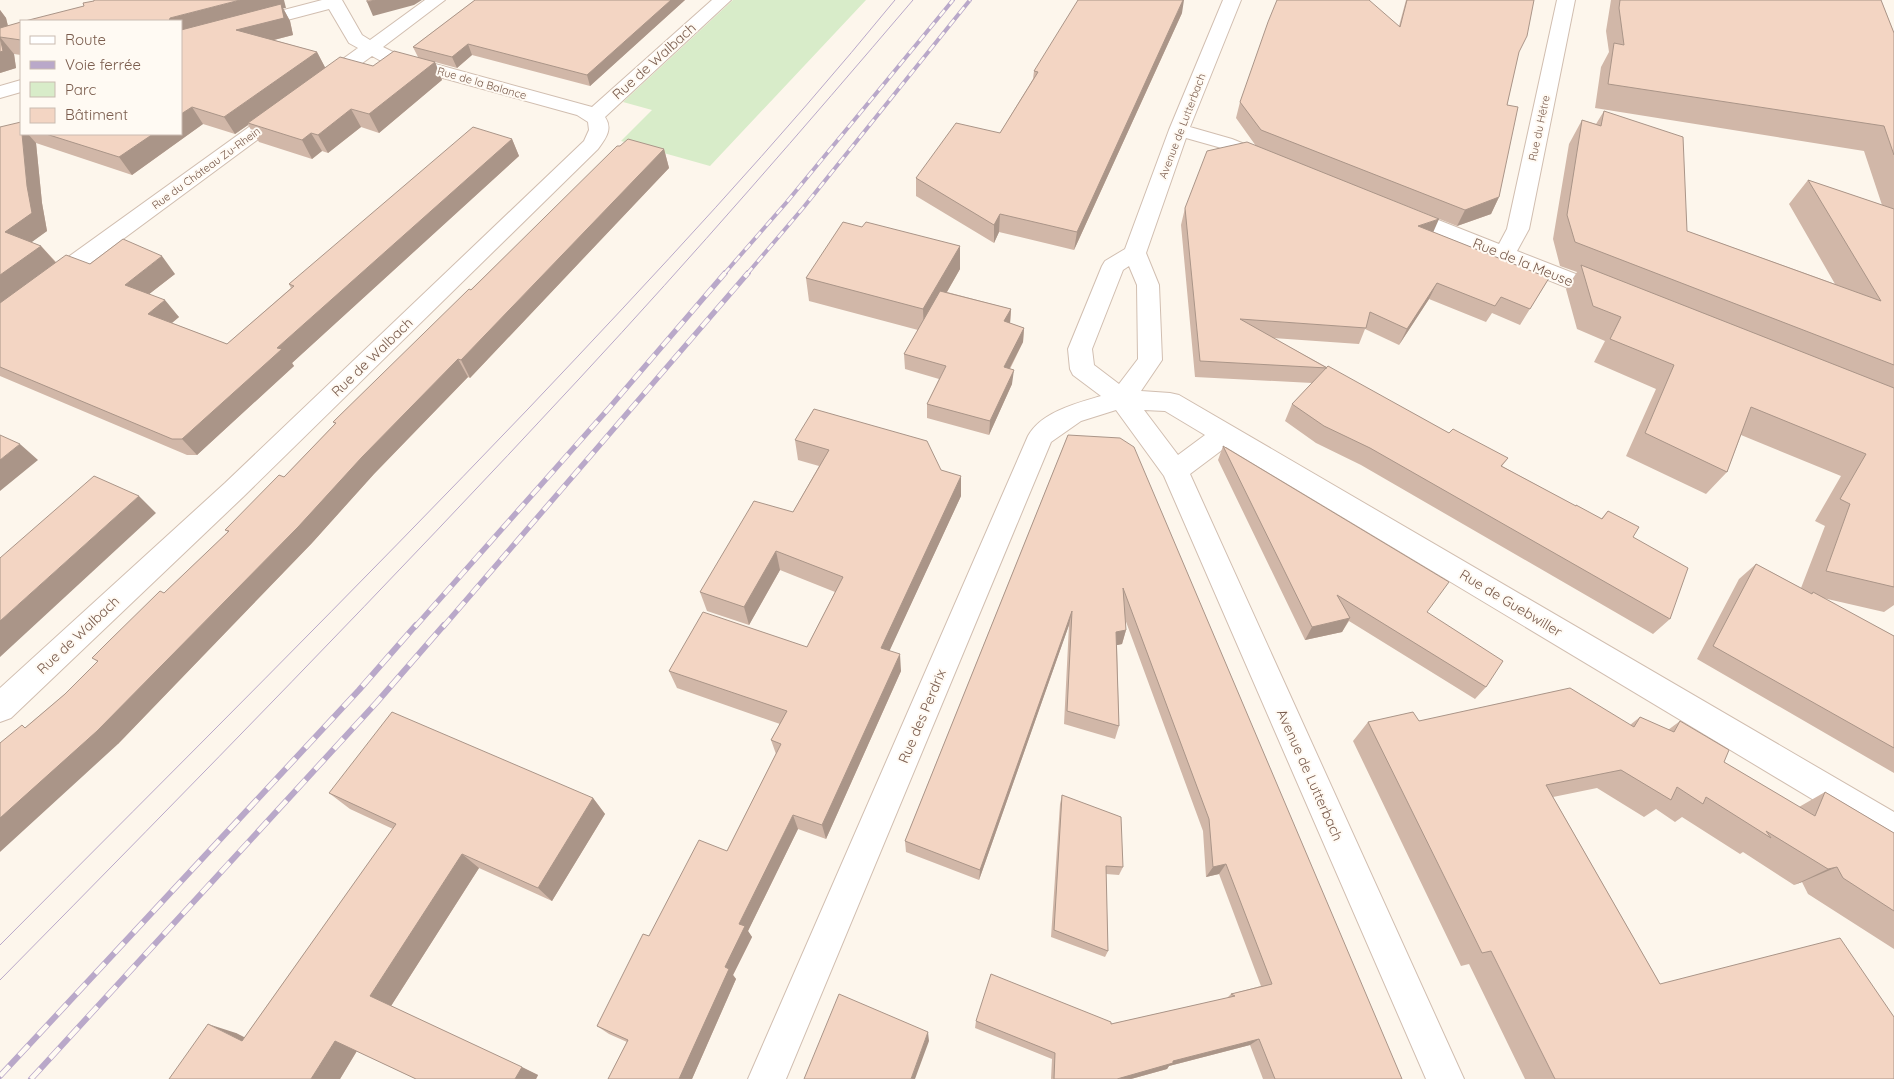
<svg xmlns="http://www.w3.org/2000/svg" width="1894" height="1079" font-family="Quicksand,sans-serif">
<rect width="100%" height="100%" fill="#fdf6ec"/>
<path fill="#d8ecc9" d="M733,0H866L710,166L621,141L652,110L623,102Z"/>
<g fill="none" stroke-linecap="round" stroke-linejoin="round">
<defs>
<path id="minor" d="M322,0H342L362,35L370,40L425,0H445L383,47L395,53L592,107L712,0H731L605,117C613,129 606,138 598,149L243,497L11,718L0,722V688L225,483L584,141L589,130L588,122L577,115L381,61L372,56L329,87L322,89L315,87L312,83L315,79L358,48L349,43L329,9L181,48V37Z
M1223,0H1241L1190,127L1232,139L1272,155L1275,159L1272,163L1265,165L1218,147L1186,138L1146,253L1159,285L1162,360L1141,391L1170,393L1179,395L1894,812V846L1882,841L1226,447L1190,474L1464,1079H1426L1164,476L1116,410L1081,421L1051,442L786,1079H748L1028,436C1041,412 1077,403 1101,396L1073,375L1070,369L1068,349L1102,266L1105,261L1125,249L1169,130ZM1129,266L1137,285L1138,359L1119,384L1094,365L1092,349L1123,270ZM1144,410L1165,411L1205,435L1178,455Z
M1557,0H1575L1529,229L1517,251L1614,289L1618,295L1614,301L1606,303L1392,218L1389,213L1392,208L1400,206L1408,208L1499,244L1507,229Z
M21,80V92L0,98V86Z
M284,105L291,107L294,111L291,115L8,324L0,326V306L277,107Z"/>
</defs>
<use href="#minor" stroke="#d1beb0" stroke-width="2"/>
<use href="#minor" fill="#fff" fill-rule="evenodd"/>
<path stroke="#b9a8c9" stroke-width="1" d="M0,945C177,767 355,590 528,409C654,276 779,142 895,0
M0,980C195,782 390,583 579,379C694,255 804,128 913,0"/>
<defs>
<path id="rail-far2" d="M724,274L786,203L953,0
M747,274L803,208L970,0"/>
<path id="rail-far1" d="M415,627L610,407L725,273
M443,627L748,273"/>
<path id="rail" d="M0,1076L359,690L416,625
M31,1079L377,702L444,625"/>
</defs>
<use href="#rail-far2" stroke="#b9a8c9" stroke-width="4"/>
<use href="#rail-far1" stroke="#b9a8c9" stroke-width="5.5"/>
<use href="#rail" stroke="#b9a8c9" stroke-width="6"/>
<use href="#rail-far2" stroke="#fffaf3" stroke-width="2.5" stroke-dasharray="8" stroke-linecap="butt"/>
<use href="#rail-far1" stroke="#fffaf3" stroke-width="4" stroke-dasharray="11" stroke-linecap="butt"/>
<use href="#rail" stroke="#fffaf3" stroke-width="4.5" stroke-dasharray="14" stroke-linecap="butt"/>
</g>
<path fill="#d1b7a8" d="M475,0H685L590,86L472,55L457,68L435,62L442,80L379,133L361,127L328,153L322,151L312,159L259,142L248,125L235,134L203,124L132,175L36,143L42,203L47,231L31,242L41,246L56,262L90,264L175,274L149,294L179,317L172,323L227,344L291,288L289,284L512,139L519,156L292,363L294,366L197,455H187L0,376V127L21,134H181V21L286,8H283L290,21L293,35L274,40L317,52L325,68L373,66L418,57L413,47Z
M1406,0H1534L1518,55L1507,105L1499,197L1491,214L1457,226L1389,199L1433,232L1549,278L1520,325L1492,313L1486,322L1429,299L1399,345L1365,329L1359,344L1273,338L1449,433L1508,458L1502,466L1575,506L1601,519L1608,511L1633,537L1670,619L1653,634L1361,465L1316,443L1285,421L1292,404L1312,383L1195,377L1181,225L1185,208L1256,146L1236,118L1240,102L1399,26Z
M1611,0H1881L1894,33V605L1884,612L1823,598L1894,636V773L1697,659L1739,579L1756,564L1801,588L1825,526L1815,521L1841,476L1741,435L1727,472L1706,494L1626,456L1656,389L1594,362L1605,341L1577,329L1566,289L1577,272L1560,266L1553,239L1569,144L1582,120L1596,124L1604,111L1687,231L1835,284L1789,204L1808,180L1882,205L1864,151L1595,108L1601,67L1609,52L1606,31Z
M0,10L6,18L8,26L21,22V55L14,54L16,68L0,73Z
M1182,13L1074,250L999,232L994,243L916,196V178L1000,133L1033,79L1034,71Z
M620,146L664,149L669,168L470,378L468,377L374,474L312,543L118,744L26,727L65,694L98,662L92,658L164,593L228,532L225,530L284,477L335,424L333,422Z
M862,227L960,246V269L947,292L1011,309L1010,323L1024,328L1023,342L1010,369L1012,384L989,435L927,418V404L939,379L905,369L904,354L918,330L809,301L806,278Z
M1068,435L1402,1079H1263L1250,1045L1169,1066L1167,1069L1131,1079H1051L1052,1059L975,1028L976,1021L1111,1024L1227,998L1231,994L1261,986L1219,874L1206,877L1203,831L1125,619L1126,630L1122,644L1117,645L1119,726L1115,739L1064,724L1069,625L979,880L906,852L905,841Z
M795,440L941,470L961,496L889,651L901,671L826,839L798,829L748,931L752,937L733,975L736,979L692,1079H608L627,1042L609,1034L597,1026L649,936L727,851L776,754L771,740L780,724L677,688L669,671L807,647L835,592L780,570L749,625L707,611L700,592L793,512L819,466L798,460Z
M1223,446L1427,612L1486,687L1475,699L1349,621L1342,632L1305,640L1218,460Z
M1640,717L1668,730L1680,721L1724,762L1799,807L1825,792L1894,833V949L1808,894L1802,882L1794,885L1743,852L1740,854L1682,817L1675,822L1656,809L1644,817L1597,788L1553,797L1660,984L1894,1079H1525L1469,964L1461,966L1353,741L1368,722L1419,721L1630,725Z
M329,793L593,798L605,814L552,901L479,868L391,1006L538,1075L536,1079H416L357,1051L340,1079H169L236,1033L244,1038L393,829L350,809Z
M1062,795L1123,867L1119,875L1106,874L1108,951L1105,957L1051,937L1060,804Z"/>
<path fill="#aa9588" d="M240,0H284L286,8H283L290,21L293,35L246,47L236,30L181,35V21H169L170,18Z
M375,0H422L414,5L373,16L367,2Z
M671,0H685L590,86L587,75Z
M1183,0H1184L1182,13L1074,250L1077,232Z
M0,10L6,18L11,39L0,29Z
M0,37L14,54L16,68L0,73Z
M468,44L472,55L457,68L452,57Z
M317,52L326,69L248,123V125L235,134L224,117Z
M435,62L442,80L379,133L369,114Z
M192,107L203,124L132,175L119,157L153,134H181V114Z
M351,109L361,127L328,153L318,135Z
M311,133L322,151L312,159L302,140Z
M22,134H28L36,143L42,203L47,231L21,250L5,232L27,186Z
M512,139L519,156L292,363L294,366L197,455L182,439L277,348Z
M664,149L669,168L470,378L461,360Z
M1499,197L1491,214L1457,226L1465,210Z
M1000,214L999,232L994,243V225Z
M1439,219L1432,235L1418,226Z
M41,246L56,263L0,304V275Z
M960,246V269L924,332L923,309Z
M162,256L175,274L139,302L125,285Z
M1437,283L1429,299L1399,345L1407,329Z
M165,300L179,317L162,331L148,314Z
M1011,309L1010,324L1004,321Z
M1024,328L1023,342L1003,381L1004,367Z
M458,359L468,377L374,474L312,543L118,744L0,852V818L362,457Z
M1014,370L1012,384L989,435L990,421Z
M20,444L38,460L0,491V460Z
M961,476V496L883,665L881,648Z
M139,496L156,513L0,657V621Z
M776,551L780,570L749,625L744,607Z
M1072,611L1069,625L979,880L980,870Z
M1350,618L1342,632L1305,640L1312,627Z
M1126,630L1122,644L1113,646L1116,632Z
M900,654L901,671L826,839L822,825Z
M593,798L605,814L552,901L538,888Z
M793,815L798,829L748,931L752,937L733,975L736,979L692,1079H679L725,967L739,924Z
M462,854L479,868L391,1006L370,996Z
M1226,864L1219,874L1206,877L1213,867Z
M1837,867L1802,882L1794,885L1828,869Z
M208,1024L236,1033L268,1049L242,1041Z
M928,1032L929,1041L915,1079H911Z
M1259,1039L1250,1045L1169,1066L1167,1069L1131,1079H1117L1173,1061Z
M335,1041L358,1049L340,1079H311Z
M522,1067L538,1075L536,1079H515Z"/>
<path fill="#f3d5c3" stroke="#aa9588" d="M94,0H240L170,18L169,21H25L84,6L83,3L94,1Z
M367,0H375L367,2Z
M475,0H671L587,75L468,44L452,57L413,47Z
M1078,0H1183L1077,232L1000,214L994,225L916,178L956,123L1000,133L1038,72L1034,71Z
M1277,0H1369L1400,27L1407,0H1534L1527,36L1519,52L1507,105L1518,107L1499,197L1465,210L1261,130L1240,102L1268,22Z
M1620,0H1881L1894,33V155L1884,126L1608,84L1614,43L1624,45L1619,8Z
M281,4L284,18L236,30L317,52L224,117L192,107L181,114V30Z
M21,22V40L0,37L3,51L0,52V28Z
M394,51L435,62L369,114L351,109L318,135L311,133L302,140L248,123L340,57L373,66Z
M1604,111L1683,137L1687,231L1881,301L1808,180L1894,209V365L1575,242L1567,215L1582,120L1601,126Z
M21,122V134H22L27,186L32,213L5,232L41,246L0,275V127Z
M473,127L512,139L277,348L282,349L182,439H172L0,367V303L66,255L90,264L123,239L162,256L125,285L165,300L148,314L227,344L294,286L289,284Z
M46,134H153L119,157Z
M628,139L664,149L461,360L458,359L362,457L298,527L97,731L0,818V743L22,725L25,728L65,694L98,661L92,658L108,642L160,591L164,593L229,531L225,530L279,475L284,477L336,423L333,422L469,289L471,290L617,146H620Z
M1247,142L1439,219L1418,226L1549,278L1530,309L1501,297L1495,306L1437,283L1407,329L1370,312L1366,328L1240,319L1327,368L1200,361L1185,208L1207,151Z
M843,222L862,227L866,222L960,246L923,309L806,278Z
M1581,265L1894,388V587L1826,571L1850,504L1840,499L1866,454L1751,407L1727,472L1645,433L1674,365L1610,339L1621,317L1593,306Z
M940,291L1011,309L1004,321L1024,328L1004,367L1014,370L990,421L927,404L946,366L904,354Z
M1328,366L1449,433L1453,429L1508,458L1501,466L1576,506V505L1602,519L1608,511L1639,527L1633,537L1688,568L1670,619L1370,448L1324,426L1292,404Z
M814,409L927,441L941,470L961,476L881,648L900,654L822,825L793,815L739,924L745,926L725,967L729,969L679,1079H608L628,1040L597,1026L643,934L649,936L699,840L727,851L781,744L771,740L787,711L669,671L703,612L807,647L843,577L776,551L744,607L700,592L754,501L793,512L829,450L795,440Z
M0,435L20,444L0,460Z
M1068,435L1120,438L1134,447L1402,1079H1275L1259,1039L1173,1061V1063L1117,1079H1054L1055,1053L976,1021L991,974L1111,1022V1024L1235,996L1231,994L1272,984L1226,864L1213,867L1209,819L1123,588L1126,630L1116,632L1119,726L1067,711L1072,611L980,870L905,841Z
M1223,446L1449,582L1427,612L1503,661L1486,687L1337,595L1350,618L1312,627Z
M94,476L139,496L0,621V558Z
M1756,564L1812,594L1813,592L1894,636V748L1713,646Z
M1570,688L1634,727L1640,717L1674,732L1680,721L1729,750L1724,762L1815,816L1825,792L1894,833V911L1843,878L1837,867L1828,869L1766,831L1771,838L1706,797L1703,804L1677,787L1671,800L1621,770L1546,785L1660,984L1840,938L1894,1017V1079H1555L1491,951L1482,953L1368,722L1413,712L1419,721Z
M392,712L593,798L538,888L462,854L370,996L522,1067L515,1079H416L335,1041L311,1079H169L208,1024L242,1041L396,824L329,793Z
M1062,795L1121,817L1123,867L1106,866L1108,951L1054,930Z
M839,994L928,1032L911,1079H804Z"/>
<g text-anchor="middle" stroke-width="4" stroke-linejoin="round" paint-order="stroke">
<g font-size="11" fill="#7a5c4d" stroke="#fffaf3">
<text transform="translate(482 83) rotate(16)" y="4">Rue de la Balance</text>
<text transform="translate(1182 126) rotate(-69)" y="4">Avenue de Lutterbach</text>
<text transform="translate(1539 128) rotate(-78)" y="4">Rue du Hêtre</text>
<text transform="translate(206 168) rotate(-36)" y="4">Rue du Château Zu-Rhein</text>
</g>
<g font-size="14" fill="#7a5c4d" stroke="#fffaf3">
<text transform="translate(654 61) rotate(-42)" y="5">Rue de Walbach</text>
<text transform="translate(1523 262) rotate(22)" y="5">Rue de la Meuse</text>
<text transform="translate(372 357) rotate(-44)" y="5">Rue de Walbach</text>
<text transform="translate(1511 603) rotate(31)" y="5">Rue de Guebwiller</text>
<text transform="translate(78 635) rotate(-43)" y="5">Rue de Walbach</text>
<text transform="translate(922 716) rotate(-67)" y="5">Rue des Perdrix</text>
<text transform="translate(1310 775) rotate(66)" y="5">Avenue de Lutterbach</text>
</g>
</g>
<rect x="20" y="20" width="162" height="115" fill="#fffaf3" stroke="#cabbb1"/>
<rect x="30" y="36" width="25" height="8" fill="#ffffff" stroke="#cabbb1"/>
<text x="65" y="45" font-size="15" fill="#7a5c4d">Route</text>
<rect x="30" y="61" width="25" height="8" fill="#b9a8c9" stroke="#cabbb1"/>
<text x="65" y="70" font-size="15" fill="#7a5c4d">Voie ferrée</text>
<rect x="30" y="82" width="25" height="15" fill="#d8ecc9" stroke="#cabbb1"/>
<text x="65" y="95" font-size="15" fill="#7a5c4d">Parc</text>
<rect x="30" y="108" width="25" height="15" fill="#f3d5c3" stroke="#cabbb1"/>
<text x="65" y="120" font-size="15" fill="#7a5c4d">Bâtiment</text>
</svg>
